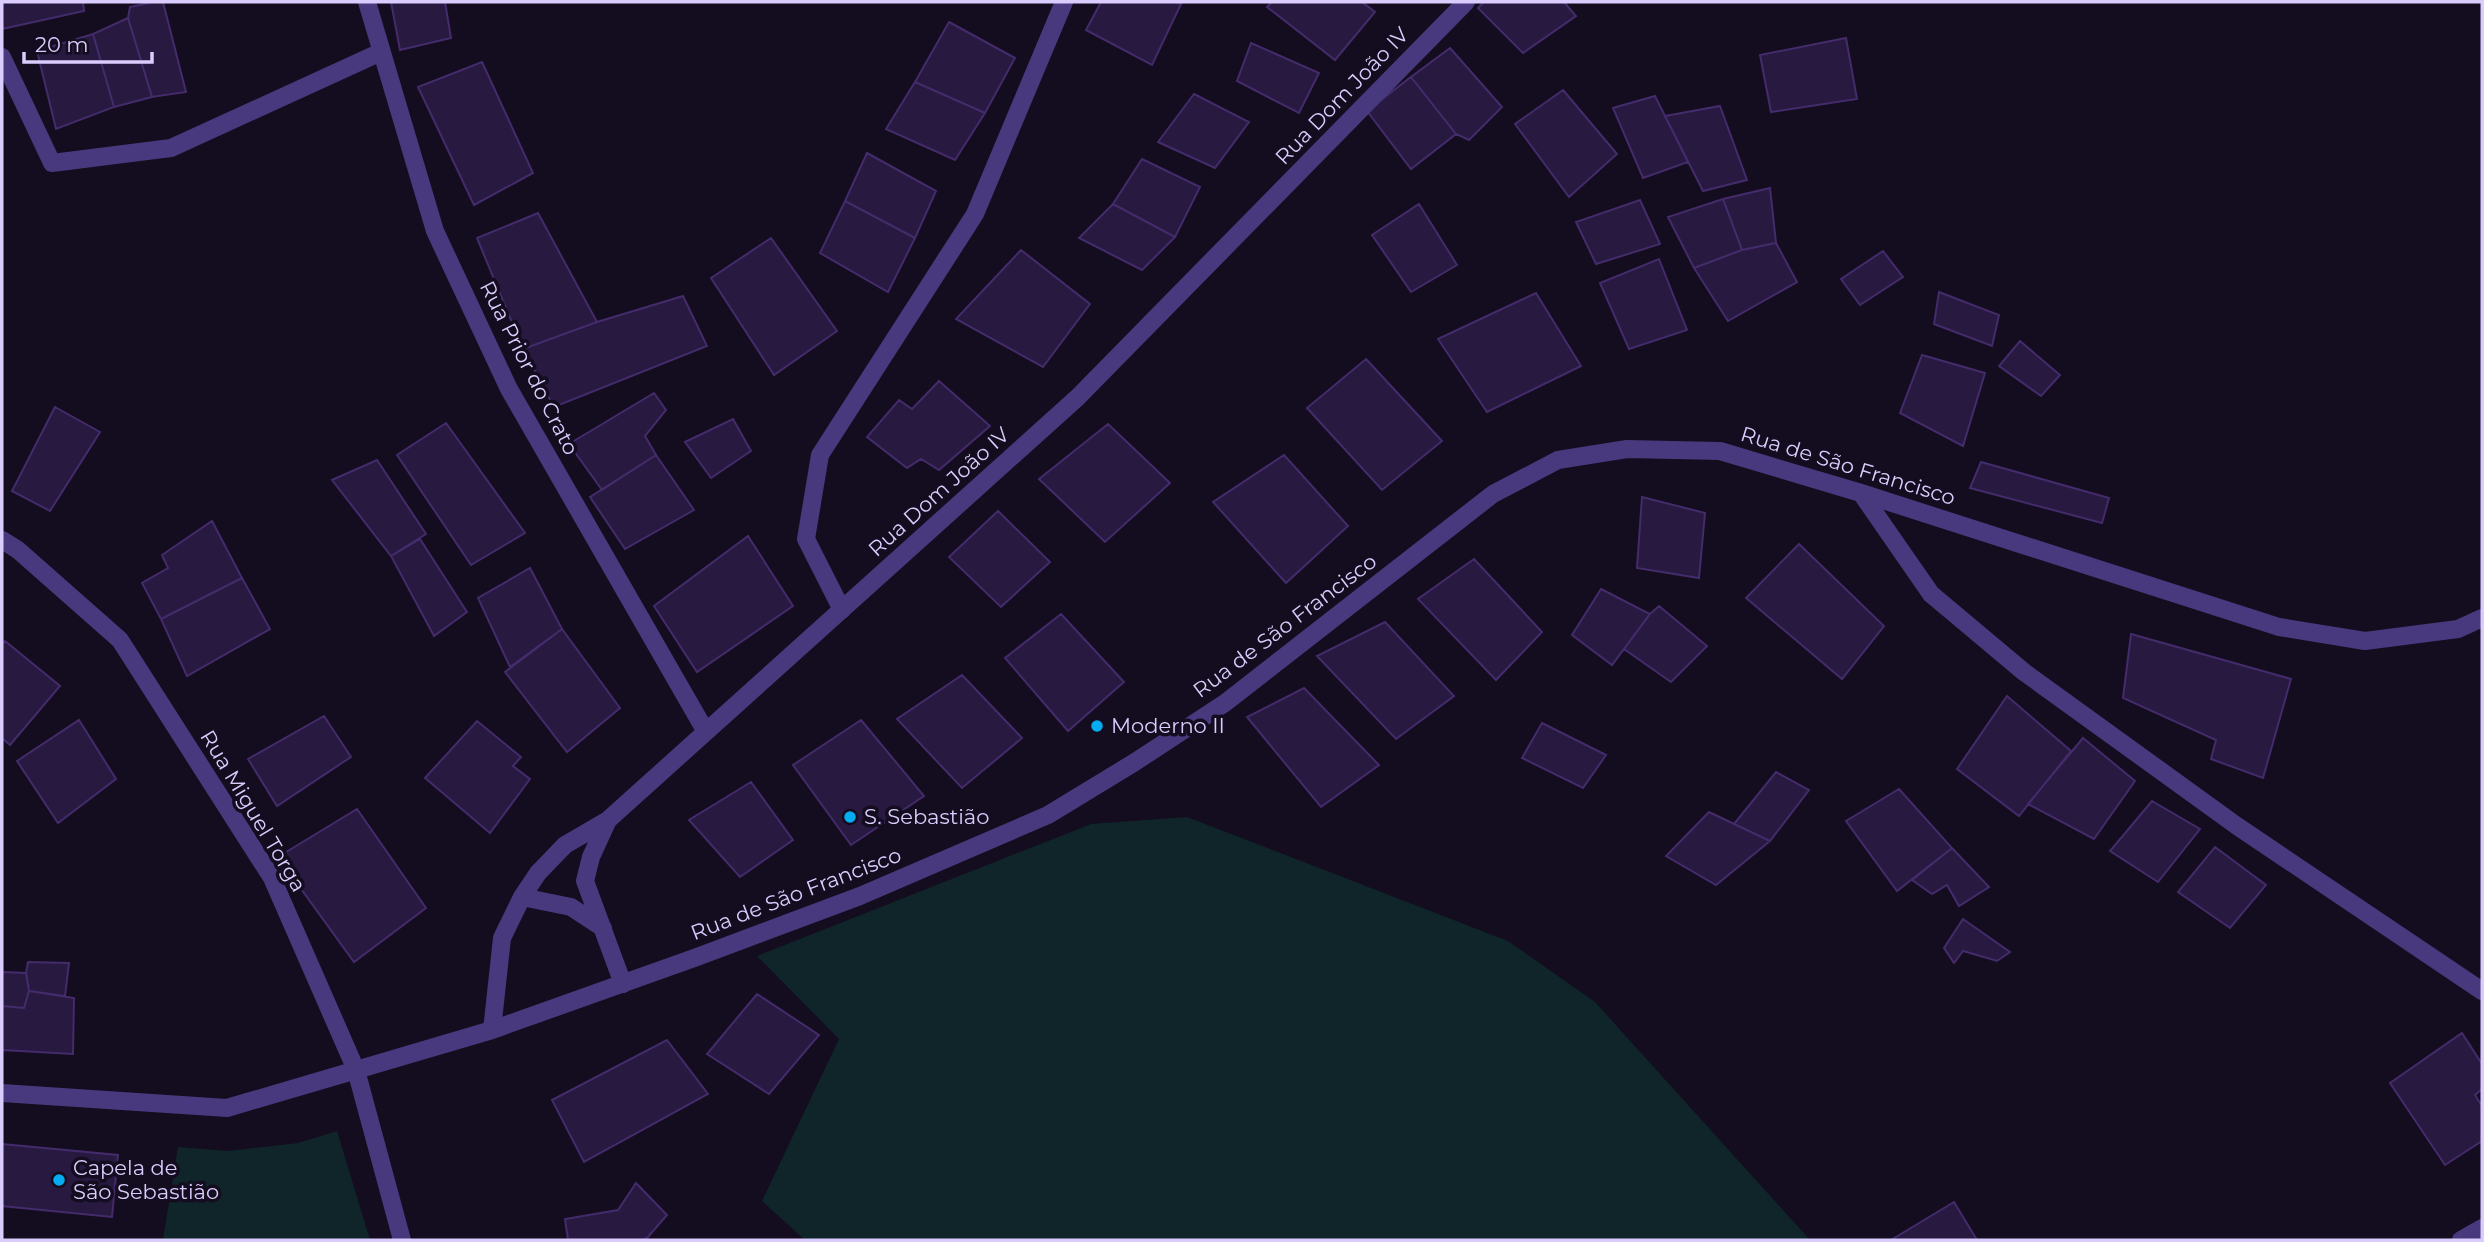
<svg xmlns="http://www.w3.org/2000/svg" width="2484" height="1242" font-family="Montserrat,sans-serif">
<rect width="100%" height="100%" fill="#130d1f"/>
<path fill="#102529" d="M1187,817L1508,941L1595,1002L1810,1240H805L762,1201L839,1039L757,956L1091,824Z
M337,1131L370,1240H163L178,1147L228,1151L298,1143Z"/>
<path fill="#281940" stroke="#442b6b" stroke-width="2" d="M2,2H83L84,11L2,29Z
M153,2H163L186,92L152,97L128,18L130,7Z
M391,2H445L451,38L400,50Z
M1101,2H1176L1181,4L1152,65L1086,30Z
M1272,2H1362L1375,12L1335,60L1267,7Z
M1484,2H1564L1576,16L1523,53L1478,8Z
M128,18L152,97L114,107L93,34Z
M949,22L1015,58L985,113L915,82Z
M93,34L114,107L56,129L37,51Z
M1846,38L1857,99L1771,112L1760,55Z
M1251,43L1319,73L1299,113L1237,81Z
M1450,48L1502,107L1469,140L1456,134L1411,77Z
M482,62L533,173L474,205L418,87Z
M1411,77L1456,134L1411,169L1367,111Z
M915,82L985,113L955,160L886,129Z
M1563,90L1617,154L1569,197L1515,124Z
M1194,94L1249,122L1215,168L1158,142Z
M1655,96L1688,162L1643,178L1613,108Z
M1720,106L1747,180L1703,191L1665,116Z
M867,153L936,191L915,238L845,201Z
M1142,159L1200,187L1175,237L1113,204Z
M1770,188L1776,243L1742,250L1723,199Z
M1723,199L1742,250L1694,268L1668,217Z
M1640,200L1660,244L1596,264L1576,222Z
M845,201L915,238L888,292L820,253Z
M1113,204L1175,237L1142,270L1079,238Z
M1419,204L1457,265L1411,292L1372,235Z
M538,213L597,322L523,349L477,238Z
M771,238L837,331L774,375L711,278Z
M1776,243L1797,282L1728,321L1694,268L1742,250Z
M1021,250L1090,304L1043,367L956,319Z
M1883,251L1903,277L1860,305L1841,279Z
M1659,259L1687,330L1629,349L1600,283Z
M1939,292L1999,315L1992,346L1934,324Z
M1536,293L1581,366L1487,412L1438,339Z
M683,296L707,346L554,407L523,349L597,322Z
M2020,341L2060,375L2041,396L1999,366Z
M1922,355L1985,373L1963,446L1900,413Z
M1366,359L1442,441L1382,490L1307,408Z
M939,381L990,426L939,470L921,459L907,468L867,437L899,400L912,409Z
M654,393L666,410L645,436L656,455L602,490L569,444Z
M55,407L100,432L50,511L12,491Z
M733,419L751,451L711,478L685,442Z
M446,423L525,533L471,565L397,455Z
M1108,424L1170,483L1105,542L1039,479Z
M656,455L694,510L625,549L590,497Z
M1284,455L1348,526L1286,583L1213,502Z
M377,460L426,534L391,556L332,480Z
M1981,462L2109,498L2102,523L1970,488Z
M1642,497L1705,513L1699,578L1637,568Z
M998,511L1050,562L1001,607L949,557Z
M212,521L242,578L161,619L142,583L168,568L162,555Z
M748,536L793,606L697,672L654,606Z
M420,539L467,612L434,636L391,556Z
M1799,544L1884,626L1842,679L1746,598Z
M1474,559L1542,632L1496,680L1418,599Z
M530,568L562,629L510,667L478,598Z
M242,578L270,629L187,676L161,619Z
M1601,589L1650,614L1612,665L1572,635Z
M1659,606L1707,646L1671,682L1624,649L1650,614Z
M1061,614L1124,682L1068,731L1005,658Z
M1385,622L1454,696L1396,739L1317,656Z
M562,629L620,708L567,752L505,672Z
M2131,634L2291,679L2263,778L2211,759L2216,740L2123,698Z
M5,641L60,686L10,745L2,738V644Z
M962,675L1022,738L962,788L897,719Z
M1304,688L1379,765L1321,807L1247,717Z
M2007,696L2071,751L2019,816L1957,769Z
M324,716L351,757L277,806L248,759Z
M79,720L116,779L58,823L17,761Z
M861,720L924,796L851,845L793,765Z
M477,721L521,757L513,766L530,779L490,833L425,778Z
M1542,723L1606,755L1583,788L1522,758Z
M2083,738L2135,781L2094,839L2028,804Z
M1776,772L1809,790L1770,841L1734,824Z
M751,782L793,840L740,877L689,820Z
M1899,789L1952,848L1897,891L1846,821Z
M2152,801L2200,829L2158,882L2110,851Z
M357,809L426,908L354,962L278,857Z
M1709,812L1770,841L1716,885L1666,856Z
M2215,847L2266,885L2230,928L2178,892Z
M1952,848L1989,887L1959,906L1947,885L1932,894L1912,880Z
M1963,919L2010,952L1997,961L1963,951L1954,963L1944,948Z
M28,962L69,963L65,996L29,991L26,973Z
M2,972L26,973L29,991L24,1008L2,1006Z
M29,991L74,998L73,1054L2,1050V1006L24,1008Z
M757,994L819,1035L769,1094L707,1054Z
M2462,1033L2482,1064V1089L2475,1095L2482,1106V1141L2445,1165L2390,1083Z
M667,1040L708,1094L584,1162L552,1100Z
M2,1144L118,1155L112,1217L2,1206Z
M636,1183L667,1215L647,1238L640,1240H568L565,1219L618,1210Z
M1954,1202L1977,1240H1891Z"/>
<g fill="none" stroke-linecap="round" stroke-linejoin="round">
<path stroke="#48387d" stroke-width="18" d="M367,2L435,231L509,389L706,732
M2,57L52,163L171,148L381,52
M1861,493L1931,594L2024,672L2237,826L2482,991
M2,540L18,550L120,640L272,878L356,1070L402,1240
M842,610L806,539L820,455L975,214L1064,2
M608,820L591,857L585,881L623,984
M522,897L571,907L603,928
M492,1030L502,938L522,897L538,873L565,845L608,820L1078,397L1466,2
M2,1093L227,1108L492,1030L697,957L860,896L1048,815L1135,762L1225,703L1493,494L1558,460L1627,449L1720,451L1861,493L2279,627L2365,641L2458,629L2482,618
M2461,1240L2482,1228"/>
</g>
<g fill="#04adf2" stroke="#130d1f" stroke-width="2.5">
<circle cx="1097" cy="726" r="7"/>
<circle cx="850" cy="817" r="7"/>
<circle cx="59" cy="1180" r="7"/>
</g>
<g text-anchor="middle" stroke-width="7" stroke-linejoin="round" paint-order="stroke">
<g font-size="21" fill="#dbccfe" stroke="#130d1f">
<text transform="translate(1342 96) rotate(-46)" y="7">Rua Dom João IV</text>
<text transform="translate(529 368) rotate(63)" y="7">Rua Prior do Crato</text>
<text transform="translate(1848 466) rotate(17)" y="7">Rua de São Francisco</text>
<text transform="translate(939 492) rotate(-42)" y="7">Rua Dom João IV</text>
<text transform="translate(1285 626) rotate(-37)" y="7">Rua de São Francisco</text>
<text transform="translate(253 811) rotate(59)" y="7">Rua Miguel Torga</text>
<text transform="translate(796 894) rotate(-21)" y="7">Rua de São Francisco</text>
</g>
<g font-size="21" fill="#dbccfe" stroke="#130d1f" text-anchor="start">
<text x="1111" y="733">Moderno II</text>
<text x="864" y="824">S. Sebastião</text>
<text x="73" y="1175">Capela de<tspan x="73" dy="24">São Sebastião</tspan></text>
</g>
</g>
<rect width="2484" height="1242" fill="none" stroke="#dbccfe" stroke-width="7"/>
<path d="M24 52v10h128v-10" fill="none" stroke="#dbccfe" stroke-width="3.5"/>
<text x="35" y="52" font-size="21" fill="#dbccfe" stroke="#130d1f" stroke-width="5" paint-order="stroke">20 m</text>
</svg>
